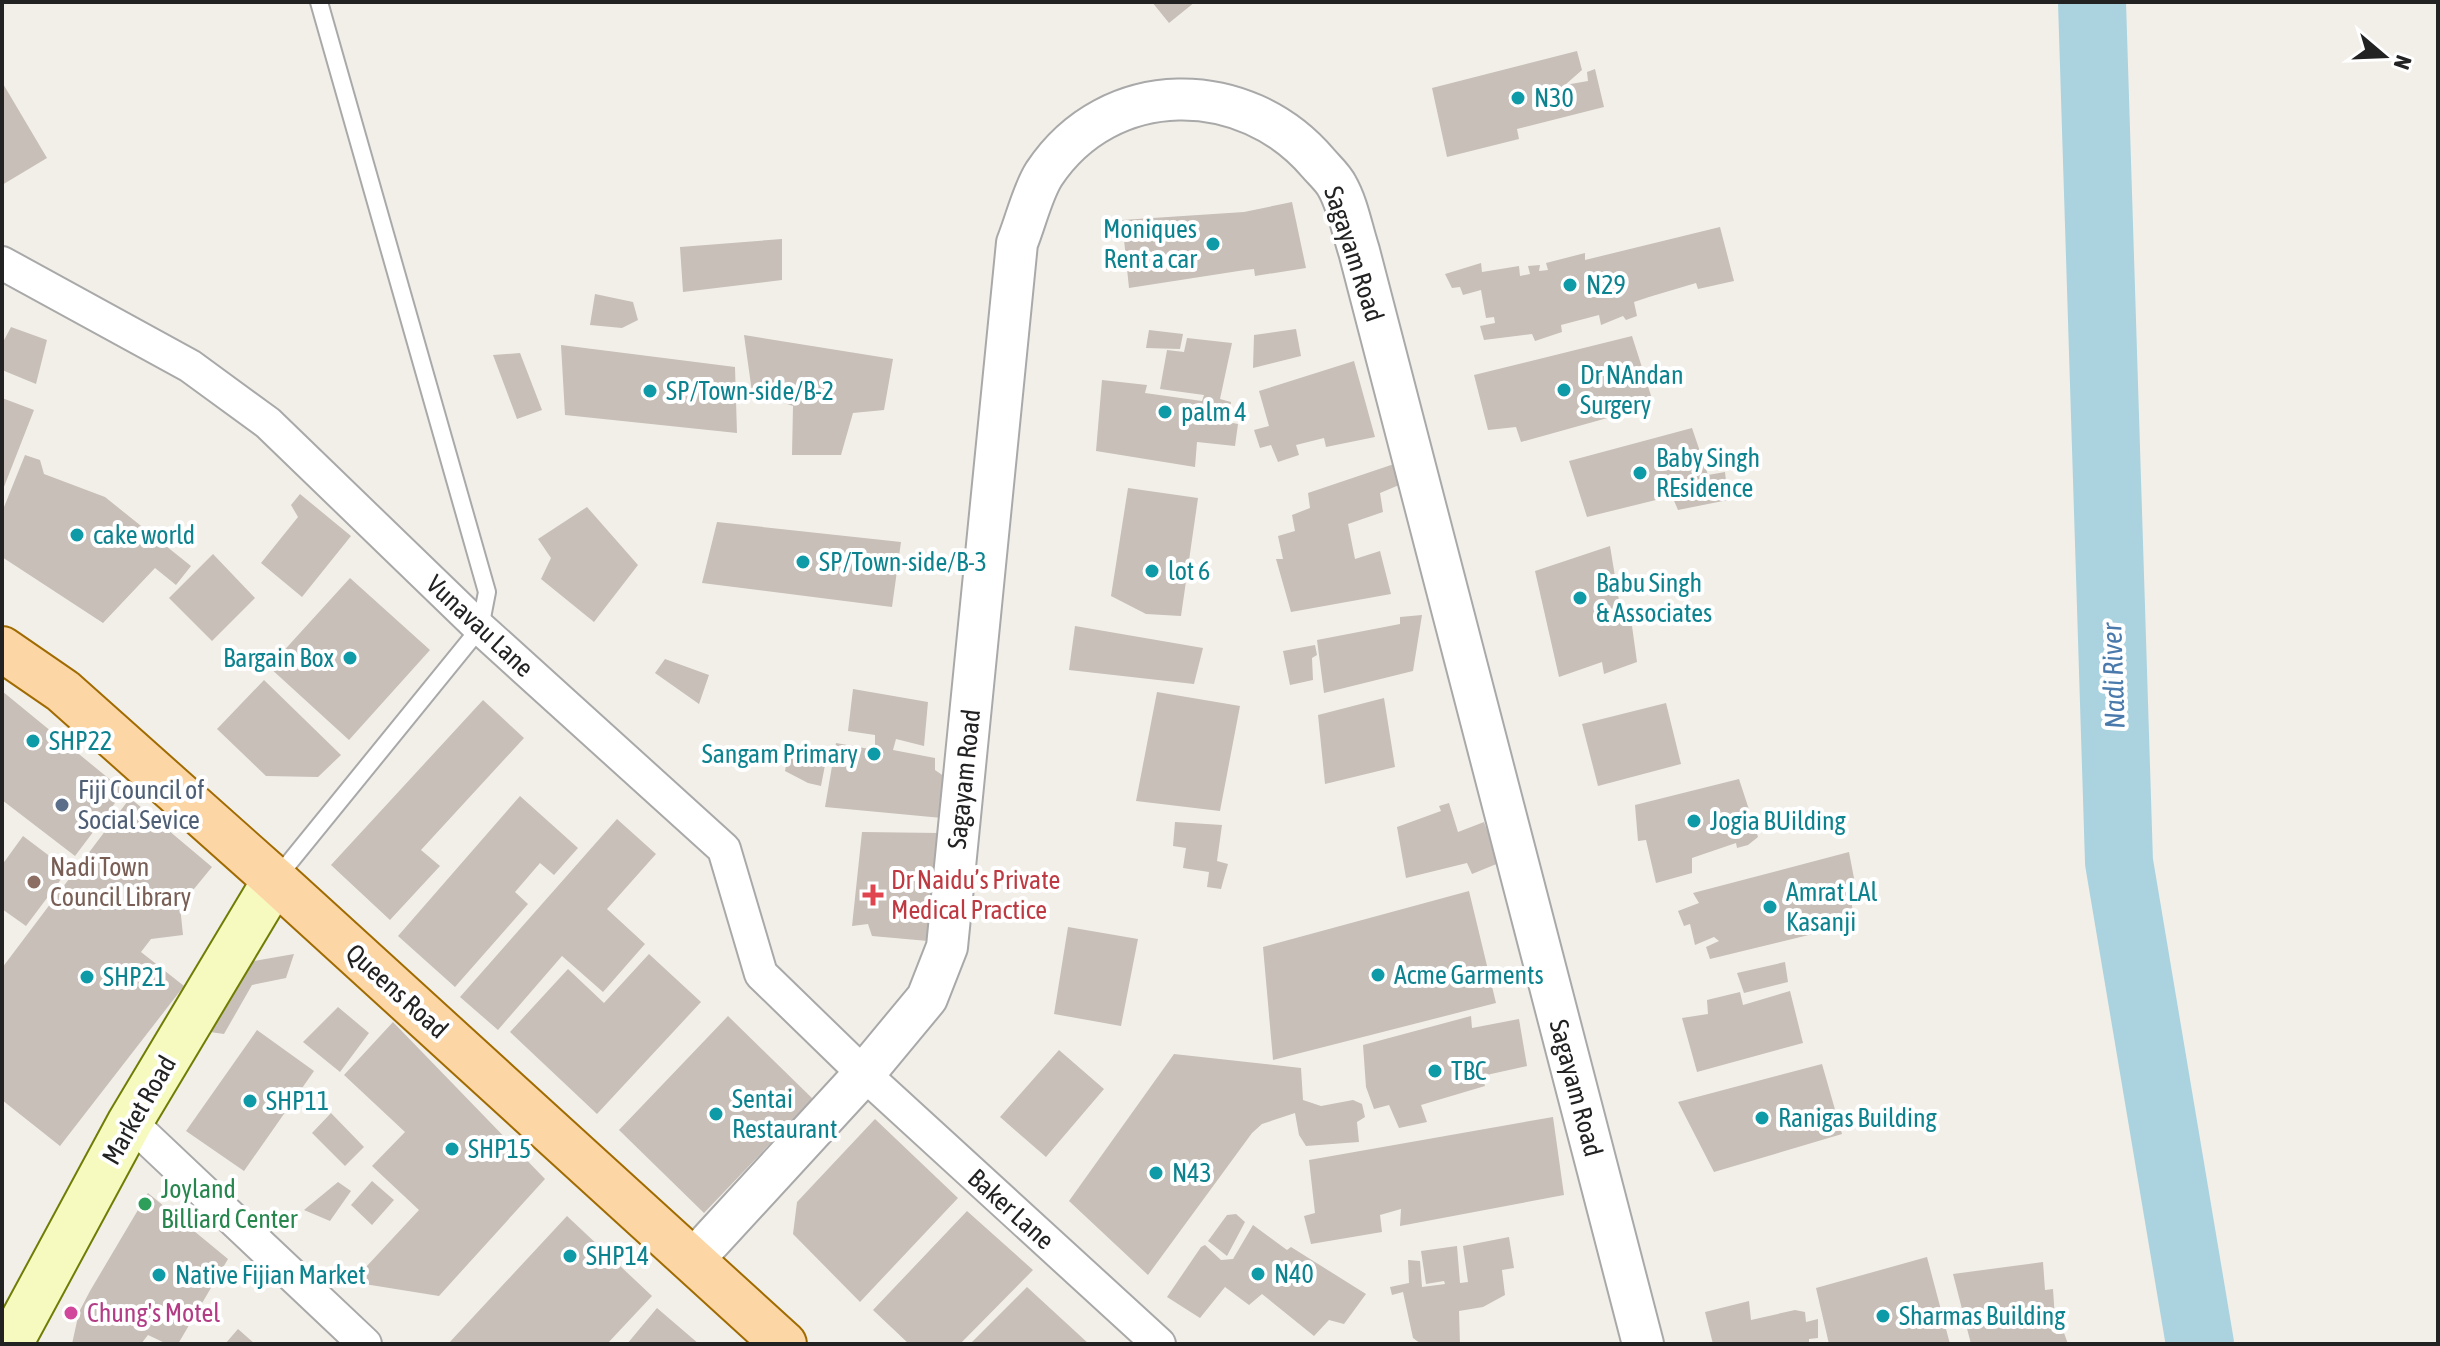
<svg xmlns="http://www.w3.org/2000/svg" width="2440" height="1346" font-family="'Asap Condensed',sans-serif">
<rect width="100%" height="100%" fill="#f2efe9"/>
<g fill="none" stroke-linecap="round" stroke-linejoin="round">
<path stroke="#aad3df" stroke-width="68" d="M2092,2L2119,862L2200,1344"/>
</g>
<path fill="#c7bfb8" d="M1152,2H1195L1169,23Z
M1577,51L1582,70L1565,85L1588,81L1587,72L1595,69L1604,107L1517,129L1519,139L1447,157L1432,88Z
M2,82L47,158L2,185Z
M1292,202L1306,268L1255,276L1254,269L1245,270L1129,288L1122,220L1244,212Z
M1720,227L1734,281L1698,289L1696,283L1649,297L1634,302L1637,316L1626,320L1623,316L1601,325L1599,315L1561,325L1562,332L1535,341L1532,334L1484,340L1480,326L1495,323L1494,317L1486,318L1481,290L1463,295L1460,287L1452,288L1445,274L1481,263L1482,272L1519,266L1520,276L1530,274L1528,266L1540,265L1539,271L1548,270L1546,263L1585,253V260Z
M782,239V280L683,292L680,247Z
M595,294L633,302L638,320L622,328L590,325Z
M11,327L47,340L36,384L2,370V344Z
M1296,329L1301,356L1253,368L1254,335Z
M1149,330L1183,334L1180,349L1146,348Z
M744,335L893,359L884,410L853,413L841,455H792L793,406L752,392Z
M1632,336L1654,405L1521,442L1516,427L1488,430L1474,375Z
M1187,338L1232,343L1220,399L1231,402L1228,422L1238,424L1235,446L1197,442L1195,467L1096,451L1102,380L1147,385L1145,393L1202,401L1204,395L1160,389L1167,350L1184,352Z
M561,345L735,367L737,433L565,415Z
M520,353L542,410L517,419L493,355Z
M1354,361L1375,437L1326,447L1324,438L1296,445L1299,455L1278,462L1271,445L1260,448L1254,430L1269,426L1259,391Z
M2,398L34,410L2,492Z
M1692,428L1708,475L1725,472L1728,500L1678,510L1672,496L1587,517L1569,461Z
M25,455L40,460L44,474L105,497L191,566L176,585L155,568L103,623L2,557V512Z
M1400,462L1404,483L1380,493L1383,512L1348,524L1355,559L1380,551L1391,594L1291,612L1276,559H1283L1278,536L1295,531L1292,515L1310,508L1308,493Z
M1128,488L1198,498L1181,616L1146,614L1111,596Z
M300,494L351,536L302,597L261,563L298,517L291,505Z
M587,507L638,565L594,622L541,579L551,558L538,539Z
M717,522L901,542L892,607L702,583Z
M1610,546L1623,625L1632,626L1637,662L1604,674L1602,662L1559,677L1535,571Z
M213,554L255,598L212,641L169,598Z
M350,578L430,650L349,740L269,667Z
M1422,615L1413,671L1324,693L1317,640L1400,624V617Z
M1075,626L1203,648L1194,684L1069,670Z
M1315,645L1317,655L1312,658L1313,680L1290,685L1283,651Z
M665,659L709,675L699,704L655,673Z
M264,680L341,755L318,777L266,776L217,729Z
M853,689L928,702L924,746L896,739L893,750L935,758V770L948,779L942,818L825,807L836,743L875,750V735L848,731Z
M2,691L124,791L75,856L2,800Z
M1157,692L1240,706L1220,811L1136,801Z
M1384,698L1395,767L1325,784L1318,715Z
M483,700L524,738L421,850L440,866L390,920L331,865Z
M1666,703L1681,764L1598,786L1582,724Z
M788,755L826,760L821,786L808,783L785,771Z
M1739,779L1758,837L1748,845L1737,848L1736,843L1692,858V873L1656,883L1646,840L1638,841L1635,805Z
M520,796L578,848L554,875L540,863L515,892L528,904L455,987L398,936Z
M130,798L212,867L180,906L183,935L151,939L141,952L184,986L60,1146L2,1100V968Z
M1449,803L1458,832L1484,822L1499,863L1472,874L1467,863L1406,878L1397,827L1441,811L1439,806Z
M617,819L656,854L607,909L645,944L603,992L562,956L498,1030L460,997Z
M1175,822L1222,825L1217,861L1228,864L1221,889L1207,887L1209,872L1183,868L1186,848L1173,846Z
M862,832L940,833L928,941L872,936L868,924L852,926Z
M23,836L68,870L26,926L2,909V865Z
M1849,852L1857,894L1851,896L1854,924L1710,959L1706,947L1719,941L1714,937L1695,945L1690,924L1684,926L1678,911L1699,903L1693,893Z
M1469,891L1496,1003L1273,1060L1263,947Z
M1068,927L1138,939L1121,1026L1054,1014Z
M294,954L286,978L252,985L224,1034L203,1031L243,963Z
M649,954L701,1002L597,1114L510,1032L568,969L604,1003Z
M1785,962L1788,982L1744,993L1737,973Z
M1790,991L1803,1043L1697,1072L1682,1018L1708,1014L1707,1000L1740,992L1743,1005Z
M338,1007L369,1033L340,1072L303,1042Z
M728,1016L813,1099L704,1213L619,1130Z
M1471,1016L1472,1028L1519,1019L1527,1066L1482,1076L1485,1086L1421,1105L1427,1122L1399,1128L1389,1105L1374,1109L1366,1087L1363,1045Z
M393,1022L545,1179L439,1296L352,1282L419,1210L372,1166L405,1132L344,1075Z
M257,1030L314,1071L244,1171L186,1131Z
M1059,1050L1104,1089L1046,1157L1000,1117Z
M1174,1054L1301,1068L1303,1100L1321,1106L1353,1100L1362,1104L1365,1117L1357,1122L1359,1142L1306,1146L1299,1135L1295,1113L1262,1124L1252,1133L1148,1275L1069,1201Z
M1822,1064L1842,1134L1714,1172L1678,1102Z
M331,1113L364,1147L345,1166L312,1133Z
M1553,1117L1564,1195L1400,1226L1401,1209L1380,1215L1382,1232L1311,1244L1304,1216L1315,1213L1309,1160Z
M875,1119L958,1198L860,1302L793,1234L797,1202Z
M372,1181L394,1200L372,1225L351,1205Z
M338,1182L351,1191L330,1221L304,1210Z
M148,1193L228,1259L178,1344H167L148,1335L141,1344H72L79,1312L90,1291Z
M967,1211L1033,1270L960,1344H909L873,1310Z
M1236,1214L1245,1222L1227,1256L1208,1241L1227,1215Z
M567,1216L652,1296L607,1344H448Z
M1253,1225L1287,1250L1291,1247L1366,1294L1344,1324L1329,1320L1314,1336L1262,1294L1249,1305L1225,1287L1200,1318L1167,1297L1201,1247L1205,1245L1221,1260L1233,1259Z
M1509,1237L1514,1268L1502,1270L1505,1295L1483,1307L1459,1311L1460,1344H1421L1413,1338L1403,1292L1392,1295L1390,1287L1409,1283L1408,1260L1420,1261L1422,1287L1445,1284L1444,1281L1426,1284L1421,1251L1457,1246L1460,1283L1468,1282L1463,1246Z
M1927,1257L1950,1344H1829L1816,1288Z
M2043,1262L2045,1290L2053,1289L2056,1334L2064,1333L2068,1344H1971L1953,1274Z
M1027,1287L1089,1344H970Z
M1749,1301L1751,1320L1795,1310L1805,1312L1806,1322L1818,1319V1338L1809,1339V1344H1713L1705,1312Z
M657,1308L699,1344H627Z
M238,1329L255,1344H225Z"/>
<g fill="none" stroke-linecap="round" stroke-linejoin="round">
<defs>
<path id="service" d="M276,879L480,628L487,592L319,2"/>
<path id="minor" d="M2,263L190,366L268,423L480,628L724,849L761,974L864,1074L1159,1344
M130,1122L365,1344"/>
<path id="tertiary" d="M692,1261L864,1074L927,998L947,947L1017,243C1026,221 1032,193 1044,174C1109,76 1245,77 1318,163C1324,170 1333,178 1337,186C1348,205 1352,230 1359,251L1643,1344"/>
<path id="secondary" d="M10,1344L130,1122L275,880"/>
<path id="primary" d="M2,649L63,691L275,880L784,1344"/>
</defs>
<use href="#service" stroke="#a9a9a9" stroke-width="20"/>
<use href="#minor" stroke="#a9a9a9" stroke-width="36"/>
<use href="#tertiary" stroke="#a9a9a9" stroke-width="44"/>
<use href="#secondary" stroke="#707d05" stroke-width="48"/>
<use href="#primary" stroke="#a06b00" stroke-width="48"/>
<use href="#service" stroke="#fff" stroke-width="16"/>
<use href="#minor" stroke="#fff" stroke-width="32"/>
<use href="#tertiary" stroke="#fff" stroke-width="40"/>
<use href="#secondary" stroke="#f7fabf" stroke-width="44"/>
<use href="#primary" stroke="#fcd6a4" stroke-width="44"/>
</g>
<g fill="#0f9aa8" stroke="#fff" stroke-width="3">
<circle cx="1518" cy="98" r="8"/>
<circle cx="1213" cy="244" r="8"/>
<circle cx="1570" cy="285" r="8"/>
<circle cx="1564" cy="390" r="8"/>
<circle cx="650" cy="391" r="8"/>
<circle cx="1165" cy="412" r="8"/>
<circle cx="1640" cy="473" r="8"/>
<circle cx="77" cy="535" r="8"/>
<circle cx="803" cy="562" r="8"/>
<circle cx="1152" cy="571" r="8"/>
<circle cx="1580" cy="598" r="8"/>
<circle cx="350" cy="658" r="8"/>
<circle cx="33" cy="741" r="8"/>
<circle cx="874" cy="754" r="8"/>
<circle cx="1694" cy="821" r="8"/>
<circle cx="1770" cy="907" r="8"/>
<circle cx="1378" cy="975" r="8"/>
<circle cx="87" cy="977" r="8"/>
<circle cx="1435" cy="1071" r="8"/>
<circle cx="250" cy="1101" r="8"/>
<circle cx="716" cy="1114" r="8"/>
<circle cx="1762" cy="1118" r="8"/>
<circle cx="452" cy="1149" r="8"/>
<circle cx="1156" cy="1173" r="8"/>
<circle cx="570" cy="1256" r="8"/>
<circle cx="1258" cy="1274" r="8"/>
<circle cx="159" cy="1275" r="8"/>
<circle cx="1883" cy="1316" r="8"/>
</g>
<circle fill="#5c6f8a" stroke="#fff" stroke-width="3" cx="62" cy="805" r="8"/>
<circle fill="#8d6e63" stroke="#fff" stroke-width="3" cx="34" cy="882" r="8"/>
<path fill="#e0444e" stroke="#fff" stroke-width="3" d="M869 883h8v8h8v8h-8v8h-8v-8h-8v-8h8z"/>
<circle fill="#2e9e5b" stroke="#fff" stroke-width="3" cx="145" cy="1204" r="8"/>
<circle fill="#d1479c" stroke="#fff" stroke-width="3" cx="71" cy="1313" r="8"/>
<g text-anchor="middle" stroke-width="8" stroke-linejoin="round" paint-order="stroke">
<g font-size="26" fill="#0d838f" stroke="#fff" text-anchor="start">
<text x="1534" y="107">N30</text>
<text x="1197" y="238" text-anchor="end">Moniques<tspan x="1197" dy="30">Rent a car</tspan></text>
<text x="1586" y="294">N29</text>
<text x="1580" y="384">Dr NAndan<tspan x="1580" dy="30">Surgery</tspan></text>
<text x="666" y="400">SP/Town-side/B-2</text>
<text x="1181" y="421">palm 4</text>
<text x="1656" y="467">Baby Singh<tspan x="1656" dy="30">REsidence</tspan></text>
<text x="93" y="544">cake world</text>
<text x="819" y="571">SP/Town-side/B-3</text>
<text x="1168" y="580">lot 6</text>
<text x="1596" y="592">Babu Singh<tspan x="1596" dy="30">&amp; Associates</tspan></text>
<text x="334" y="667" text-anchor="end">Bargain Box</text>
<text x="49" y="750">SHP22</text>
<text x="858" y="763" text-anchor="end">Sangam Primary</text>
<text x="1710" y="830">Jogia BUilding</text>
<text x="1786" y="901">Amrat LAl<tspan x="1786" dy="30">Kasanji</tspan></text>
<text x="1394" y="984">Acme Garments</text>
<text x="103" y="986">SHP21</text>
<text x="1451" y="1080">TBC</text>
<text x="732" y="1108">Sentai<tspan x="732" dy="30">Restaurant</tspan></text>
<text x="266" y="1110">SHP11</text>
<text x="1778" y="1127">Ranigas Building</text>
<text x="468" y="1158">SHP15</text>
<text x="1172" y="1182">N43</text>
<text x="586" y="1265">SHP14</text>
<text x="1274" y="1283">N40</text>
<text x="175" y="1284">Native Fijian Market</text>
<text x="1899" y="1325">Sharmas Building</text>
</g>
<g font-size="26" fill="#222" stroke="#fff">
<text transform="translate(1354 254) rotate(72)" y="9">Sagayam Road</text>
<text transform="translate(480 626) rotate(43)" y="9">Vunavau Lane</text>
<text transform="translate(964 779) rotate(-84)" y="9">Sagayam Road</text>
<text transform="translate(397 991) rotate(42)" y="9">Queens Road</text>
<text transform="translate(1576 1088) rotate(75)" y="9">Sagayam Road</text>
<text transform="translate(139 1110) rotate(-60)" y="9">Market Road</text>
<text transform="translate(1011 1209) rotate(42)" y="9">Baker Lane</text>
</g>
<g font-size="26" fill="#4e5e75" stroke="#fff" text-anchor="start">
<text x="78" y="799">Fiji Council of<tspan x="78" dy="30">Social Sevice</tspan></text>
</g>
<g font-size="26" fill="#785e54" stroke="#fff" text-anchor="start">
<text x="50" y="876">Nadi Town<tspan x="50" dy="30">Council Library</tspan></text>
</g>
<g font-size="26" fill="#be3a42" stroke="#fff" text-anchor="start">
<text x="891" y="889">Dr Naidu’s Private<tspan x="891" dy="30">Medical Practice</tspan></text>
</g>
<g font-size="26" fill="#27864d" stroke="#fff" text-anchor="start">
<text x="161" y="1198">Joyland<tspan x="161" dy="30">Billiard Center</tspan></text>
</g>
<g font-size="26" fill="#b23c85" stroke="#fff" text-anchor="start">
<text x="87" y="1322">Chung's Motel</text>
</g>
<g font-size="28" font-style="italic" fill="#4a7aab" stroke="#fff">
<text transform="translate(2113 676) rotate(-92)" y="10">Nadi River</text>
</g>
</g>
<rect width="2440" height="1346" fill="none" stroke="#222222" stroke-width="8"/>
<g transform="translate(2384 56) rotate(109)" stroke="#ffffff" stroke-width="6" paint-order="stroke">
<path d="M0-6L14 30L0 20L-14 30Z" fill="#222222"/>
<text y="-12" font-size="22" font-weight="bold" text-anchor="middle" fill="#222222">N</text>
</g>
</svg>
